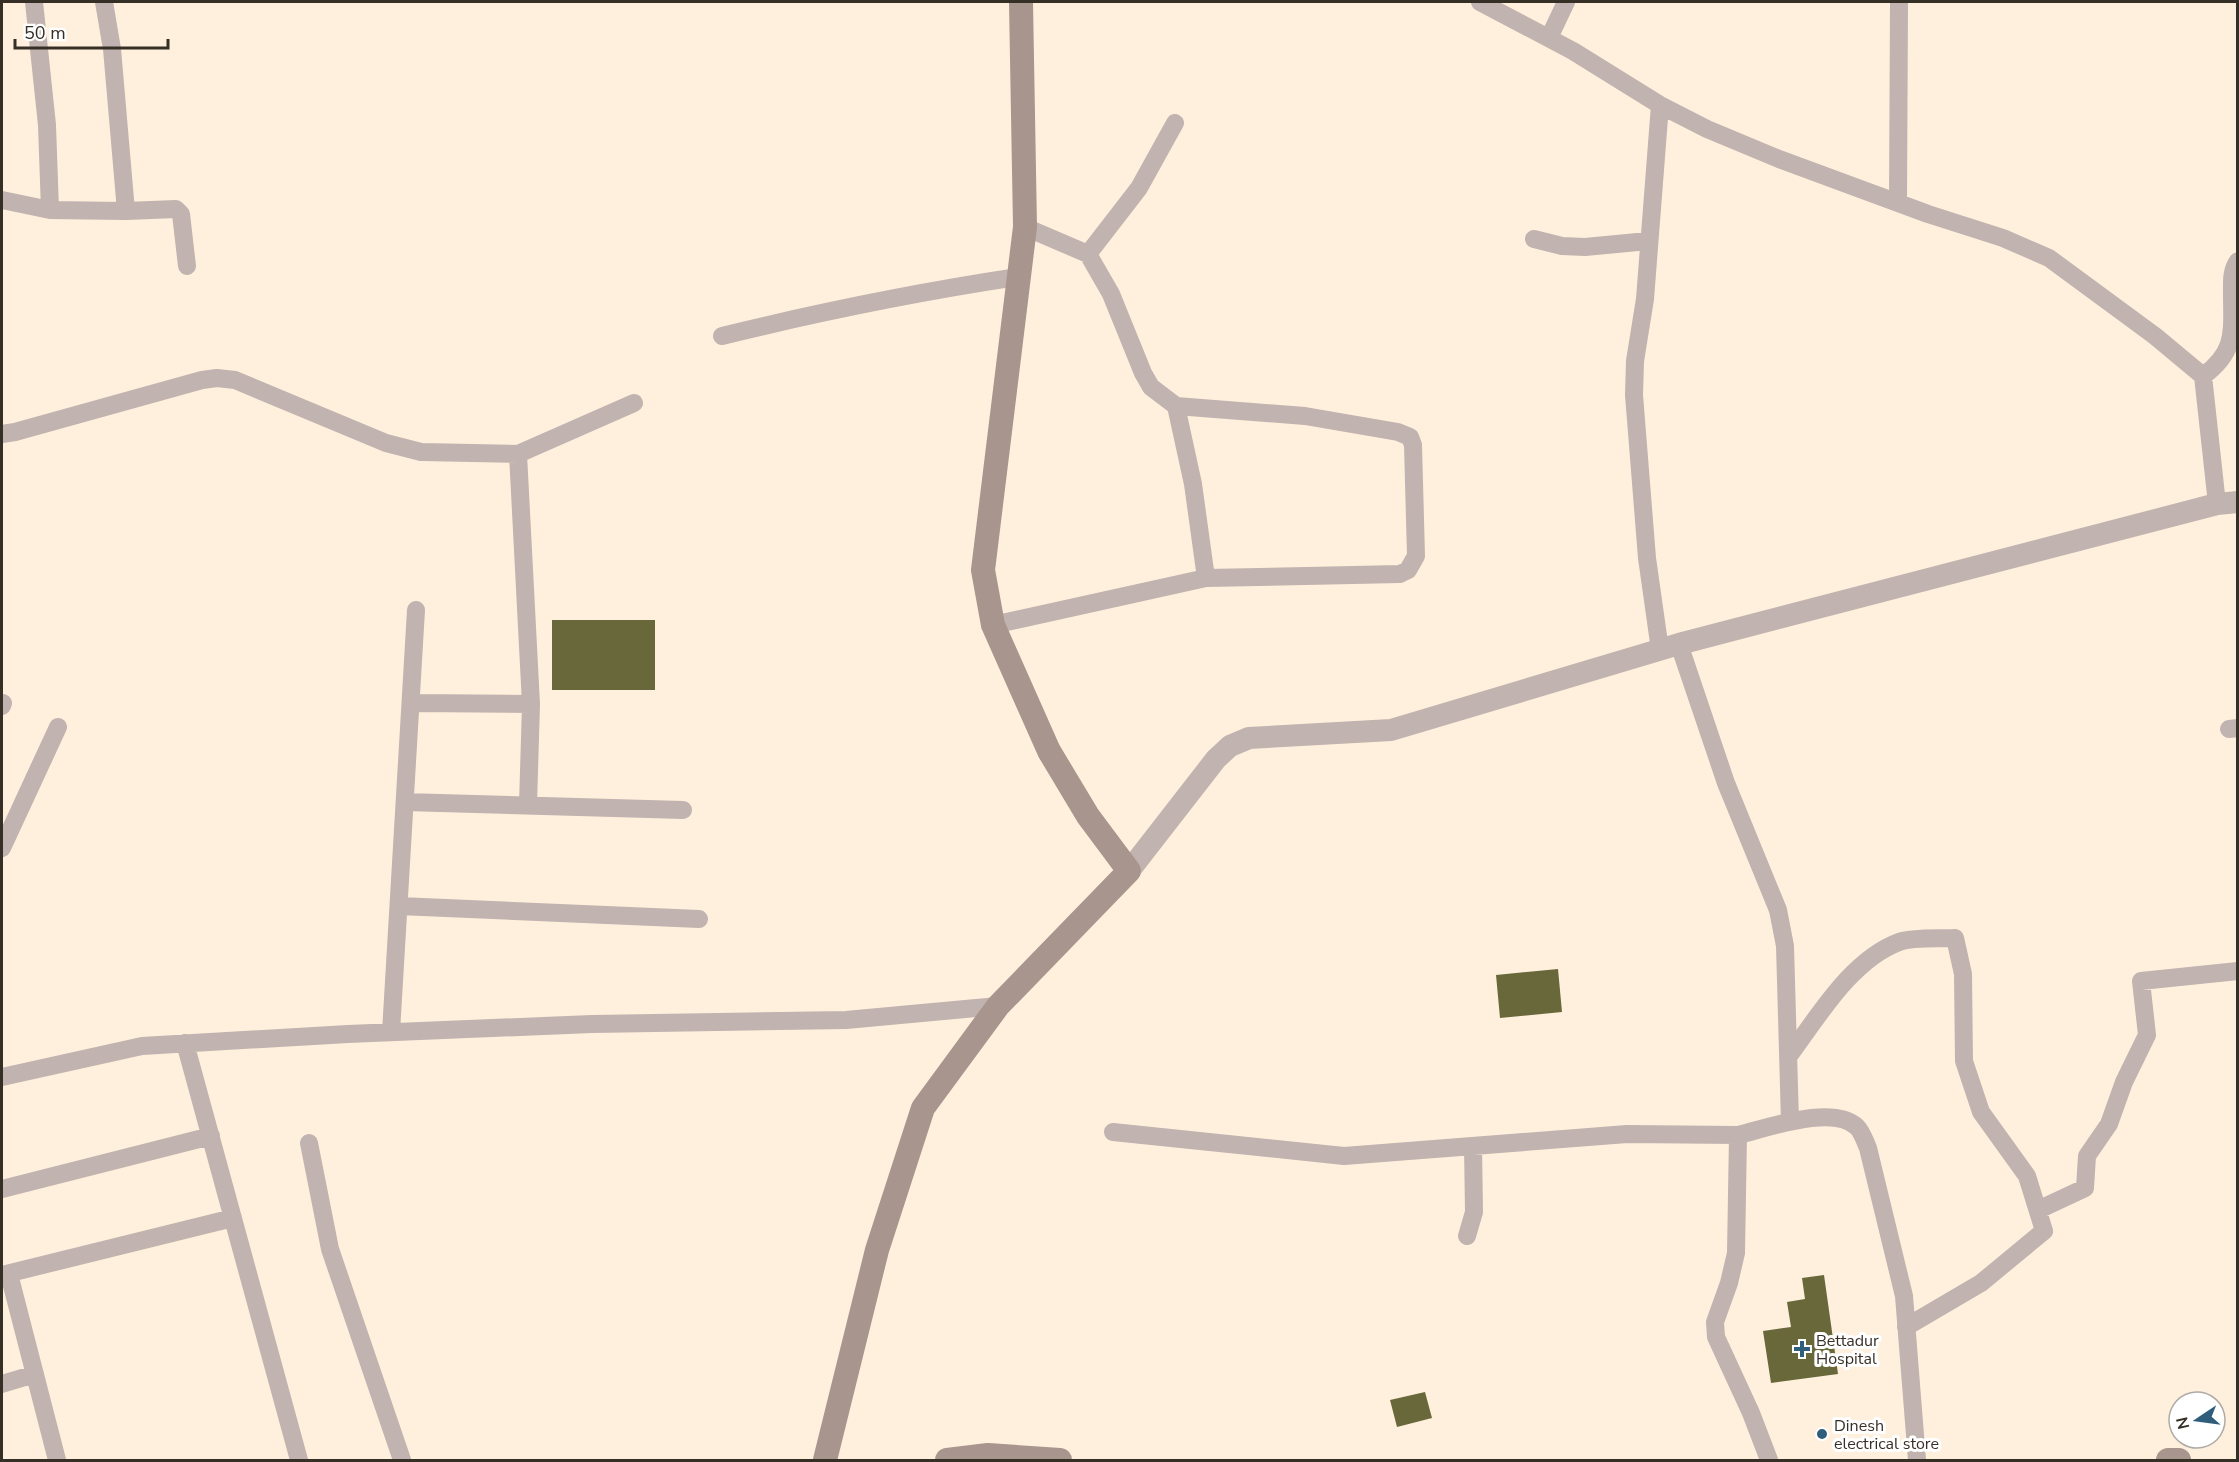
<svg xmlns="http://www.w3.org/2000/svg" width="2239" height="1462" font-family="'Nunito Sans',sans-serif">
<rect width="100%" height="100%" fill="#fff0dd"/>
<path fill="#69683a" d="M552,620H655V690H552Z
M1558,969L1562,1012L1500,1018L1496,975Z
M1824,1275L1838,1374L1771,1383L1763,1331L1791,1327L1787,1302L1805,1299L1802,1278Z
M1425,1392L1432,1418L1397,1427L1390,1400Z"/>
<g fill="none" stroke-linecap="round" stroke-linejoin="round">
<path stroke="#c1b3af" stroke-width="18" d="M34,2L47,125L50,210
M1480,2L1573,51L1660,105L1707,129L1779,159L1928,214L2003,238L2049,258L2155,336L2203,376L2217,504
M1549,38L1566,2
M1660,105L1645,299L1635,361L1634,395L1647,558L1660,650
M2,200L50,210L126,211L112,49L104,2
M1898,203L1899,2
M126,211L176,209L181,214L187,266
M1534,239L1562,246L1585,247L1648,241
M1088,254L1139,188L1175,123
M722,336C820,312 918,292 1018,277
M2203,376C2237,351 2232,331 2232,293C2232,281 2231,271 2238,261
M1176,406L1305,416L1398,432L1410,437L1413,445L1416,556L1408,570L1400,574L1206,578
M2,434L15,432L202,380L217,378L235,380L386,443L421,452L518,454L634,403
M518,454L531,704L528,805
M993,625L1206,578L1193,484L1176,406L1151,387L1143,373L1111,294L1088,254L1025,227
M1679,644L1726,783L1778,910L1785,946L1790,1122
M411,703L531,704
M2,706L3,703
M2229,729L2238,728
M405,802L683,810
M2,848L58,727
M399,906L699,919
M391,1032L416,610
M185,1043L299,1460
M1788,1057C1818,1017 1851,960 1899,942C1913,937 1940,939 1955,938L1963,974L1964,1061L1981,1112L2027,1176L2044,1231L1981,1283L1906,1327
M2,1077L142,1046L348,1034L592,1024L846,1020L998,1006
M1113,1132L1344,1156L1627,1134L1738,1135L1736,1253L1729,1283L1715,1322L1716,1337L1751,1413L1769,1460
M1738,1135C1768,1128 1833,1104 1857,1127C1862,1132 1865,1141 1868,1148L1904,1296L1917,1460
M309,1143L330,1249L402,1460
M2,1189L211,1136
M2038,1210L2085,1188L2087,1156L2109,1124L2124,1082L2147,1035L2141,981L2238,971
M1467,1236L1474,1212L1473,1146
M9,1274L57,1460
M2,1275L233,1218
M2,1384L35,1374"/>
<path stroke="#c1b3af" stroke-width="22" d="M1129,871L1216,759L1230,746L1249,738L1391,730L1679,644L2217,504L2238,502"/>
<path stroke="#a8958e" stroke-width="24" d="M825,1460L877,1250L923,1108L998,1006L1129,871L1088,816L1049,751L993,625L983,570L1025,227L1021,2
M947,1460L988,1455L1060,1460
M2168,1460H2179"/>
</g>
<g fill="#2f5e7c" stroke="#fff" stroke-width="2">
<path d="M1799 1340h6v6h6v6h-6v6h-6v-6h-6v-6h6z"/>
<circle cx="1822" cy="1434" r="6"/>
</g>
<g text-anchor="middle" stroke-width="6" stroke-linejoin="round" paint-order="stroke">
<g font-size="16" fill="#362f26" stroke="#fff" text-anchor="start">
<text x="1816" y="1346">Bettadur<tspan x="1816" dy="18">Hospital</tspan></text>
<text x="1834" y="1431">Dinesh<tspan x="1834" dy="18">electrical store</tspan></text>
</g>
</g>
<rect width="2239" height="1462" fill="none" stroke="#362f26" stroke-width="6"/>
<g transform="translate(2197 1420) rotate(257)"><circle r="28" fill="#ffffff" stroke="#afaca8" stroke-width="1.5"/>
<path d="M0-4.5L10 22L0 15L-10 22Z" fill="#2f5e7c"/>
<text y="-9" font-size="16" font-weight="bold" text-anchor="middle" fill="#362f26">N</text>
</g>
<path d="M15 39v9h153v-9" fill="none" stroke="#362f26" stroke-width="3"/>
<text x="24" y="39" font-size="18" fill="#362f26" stroke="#ffffff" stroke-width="4.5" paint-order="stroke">50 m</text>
</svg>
